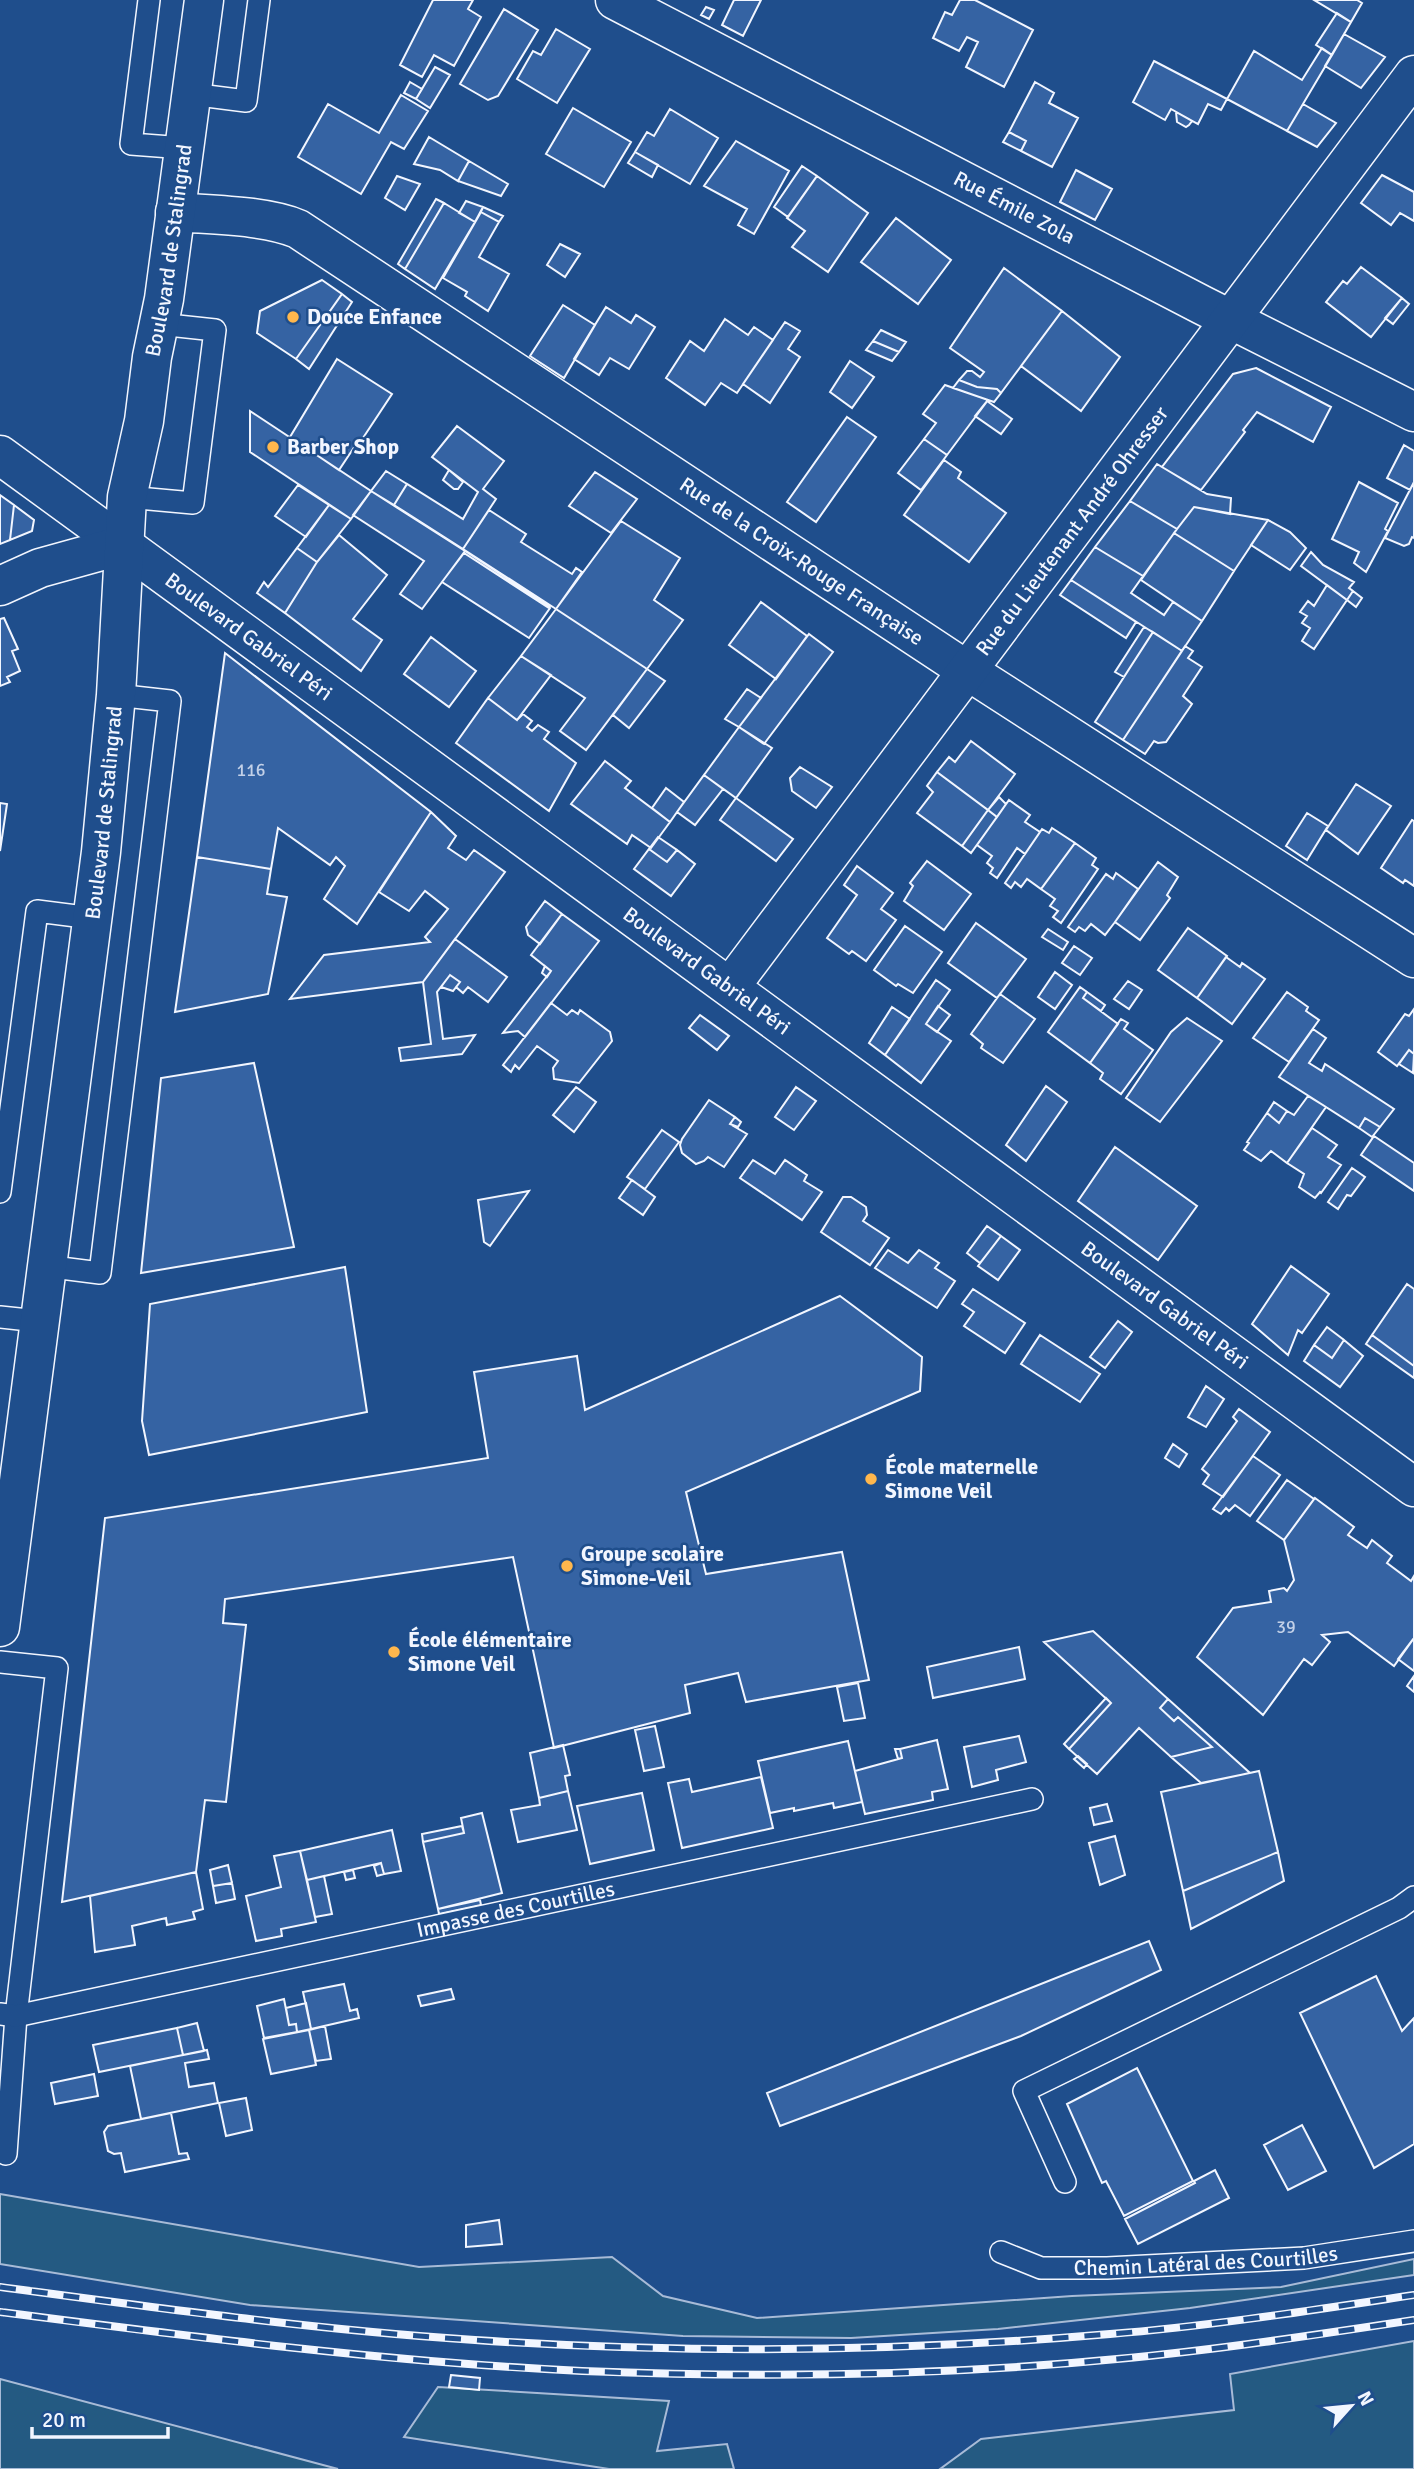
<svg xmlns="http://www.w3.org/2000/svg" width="1414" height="2469" font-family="Signika,sans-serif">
<rect width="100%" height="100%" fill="#1f4e8c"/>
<path fill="#245a82" stroke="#a8bbd7" stroke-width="2" d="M0,2194L419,2267L612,2257L663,2296L757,2318L1072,2296L1281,2287L1414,2259V2275L1190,2308L998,2329L851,2338L683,2336L250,2305L0,2264Z
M1414,2341V2469H940L981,2439L1234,2410L1230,2374Z
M0,2379L338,2469H0Z
M438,2387L669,2401L657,2451L727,2444L734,2469H609L404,2437Z"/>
<path fill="#3563a3" stroke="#f2f6ff" stroke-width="2" d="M433,0H473L468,9L481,17L454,66L434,55L422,77L400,65Z
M734,0H761L743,36L722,25Z
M960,0H975L1033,30L1004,87L966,67L978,42L967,37L959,51L933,38L945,12L952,15Z
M1314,0H1357L1362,3L1351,22Z
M706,7L714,10L709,19L701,15Z
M504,9L538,30L498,96L488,100L460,84Z
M1337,13L1351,22L1332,55L1316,45Z
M556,29L590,49L557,103L517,79L533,51L541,55Z
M1344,34L1385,57L1361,88L1325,66Z
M1322,48L1332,55L1287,131L1227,99L1254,51L1302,80Z
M1154,61L1227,99L1221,110L1208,104L1198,124L1171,109L1165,120L1133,102Z
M435,67L450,75L430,108L416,99Z
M410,82L422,89L416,99L404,93Z
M1035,82L1054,93L1049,103L1078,118L1052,167L1021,151L1026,141L1009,132Z
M401,95L428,111L404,149L391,142L361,194L298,157L328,104L379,133Z
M1303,104L1336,123L1317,147L1287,131Z
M573,108L631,142L604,187L546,154Z
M670,109L718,138L690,184L635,152L647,132L654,136Z
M1176,112L1192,121L1189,125L1186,127L1177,122Z
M1009,132L1026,141L1021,151L1003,142Z
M429,137L469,161L458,181L440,170L414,164Z
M736,141L789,171L754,234L738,225L747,209L704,186Z
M635,152L658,165L652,177L628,163Z
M469,161L508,184L501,196L458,181Z
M802,166L817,176L788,217L774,207Z
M1076,170L1112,189L1095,220L1060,202Z
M1382,175L1414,192V221L1400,213L1391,225L1361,203Z
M397,176L420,184L405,210L385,198Z
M817,176L868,213L828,272L792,247L805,231L787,218Z
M436,199L444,203L405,269L398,264Z
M466,201L483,207L475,222L459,213Z
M444,203L475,222L435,289L405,269Z
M483,207L503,216L499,222L481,212Z
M481,212L499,222L479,257L509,274L488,311L465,296L467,292L443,278Z
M896,218L951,260L918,304L861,262Z
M560,244L580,254L565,277L547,265Z
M1361,267L1402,298L1371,337L1326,302L1343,281L1347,284Z
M1004,268L1062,311L1001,393L997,389L977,387L959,380L967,371H972L980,377L984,372L950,348Z
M322,280L342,294L296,359L257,333L260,311Z
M342,294L352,302L309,369L296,359Z
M1402,298L1409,304L1393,324L1385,318Z
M563,305L595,325L564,378L530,356Z
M606,307L631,323L636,315L655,327L629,369L610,358L599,375L574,359Z
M1062,311L1120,357L1081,411L1021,366Z
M725,319L748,335L754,327L773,340L737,393L721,383L705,405L666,378L690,341L704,351Z
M785,322L800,331L788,349L800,357L770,403L743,384Z
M881,330L906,342L899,352L873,341Z
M873,341L899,352L892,361L866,350Z
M337,359L392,394L357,447L355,446L339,470L290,437Z
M850,361L874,377L852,408L830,392Z
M1256,368L1331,407L1313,442L1257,412L1243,430L1245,432L1201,490L1162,467L1233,374Z
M959,380L977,387L997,389L1001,393L994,402L953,388Z
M945,385L988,400L947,455L924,439L936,423L923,414Z
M987,401L1012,419L1001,434L975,416Z
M250,411L371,491L351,519L250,452Z
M847,417L876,437L816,522L787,502Z
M457,426L504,461L483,489L496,499L463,549L394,505L407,484L463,519L478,492L432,457Z
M924,439L947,455L921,490L898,473Z
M1404,445L1414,451V482L1410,490L1387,478Z
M944,460L961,472L958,478L1006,513L969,562L904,515Z
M1157,464L1207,494L1231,498L1230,514L1194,507L1177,529L1130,501Z
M449,470L463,482L458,489H454L443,480Z
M386,471L407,484L394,505L371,491Z
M595,472L637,499L611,533L569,506Z
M1359,482L1398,503L1385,529L1388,531L1366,572L1354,563L1359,552L1332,539Z
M1414,482V538L1412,537L1409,544L1404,546L1385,538Z
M298,485L329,505L306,537L275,516Z
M371,491L465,551L422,609L400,594L424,561L353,515Z
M0,495L14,505L10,540L0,544Z
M1130,501L1177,529L1143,576L1095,547Z
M14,505L34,520L32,531L10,540Z
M329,505L351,519L317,562L297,548Z
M1194,507L1268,520L1234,571L1174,533Z
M489,510L526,534L521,542L572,574L576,568L582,572L556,609L463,549Z
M1268,520L1290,532L1306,548L1290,570L1251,545Z
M621,521L680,558L654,600L683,620L647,669L556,609Z
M1174,533L1234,571L1202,621L1141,580Z
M339,535L387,575L353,619L382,640L361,671L285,613L317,562Z
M1095,547L1143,576L1131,593L1164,615L1173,602L1202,621L1182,651L1071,580Z
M297,548L317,562L285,613L257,593L264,582L268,587Z
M465,551L550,606L549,608L464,553Z
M1311,552L1323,565L1354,582L1349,588L1353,591L1347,600L1301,566Z
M464,553L550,608L529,638L442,582Z
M1071,580L1136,622L1126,638L1060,595Z
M1327,585L1347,600L1314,649L1302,641L1310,628L1302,623L1307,616L1300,612L1308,601L1314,606Z
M1353,591L1362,598L1356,607L1347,600Z
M761,602L807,636L776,679L729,645Z
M556,609L647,669L586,750L560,731L585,698L521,656Z
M4,618L18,649L12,651L20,671L7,677L10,682L0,686V619Z
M1144,627L1153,632L1124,677L1115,672Z
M1153,632L1182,651L1123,740L1095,722Z
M809,634L833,652L764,744L739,727Z
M431,637L476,671L449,707L404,674Z
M1185,646L1193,651L1188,658L1202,667L1183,696L1192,704L1166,742L1158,743L1154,741L1145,754L1123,740Z
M225,653L431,812L357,924L324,899L345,866L336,857L330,865L278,828L271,869L197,857Z
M521,656L551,675L517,720L488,698Z
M647,669L665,681L629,728L613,715Z
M747,689L761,698L739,727L725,719Z
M488,698L517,720L523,714L532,721L527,727L532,731L538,725L549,732L544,739L576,763L549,811L456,743Z
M739,727L772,748L736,798L704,775Z
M971,741L1015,774L988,810L937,772L949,757L955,762Z
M605,761L631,781L625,788L670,822L651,848L632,835L627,844L571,804Z
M800,767L832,787L816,808L792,791L790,778Z
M937,772L988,810L962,846L917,813L933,792L927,786Z
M704,775L723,789L695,825L677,812Z
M1356,784L1391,806L1358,854L1326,830Z
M666,788L684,802L670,822L652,808Z
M999,797L1006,804L997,817L988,810Z
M736,798L793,839L776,861L720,820Z
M1009,800L1030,815L1025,822L1040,832L1025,854L1017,848L997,878L990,873L993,868L987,863L992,856L977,845Z
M0,803L7,804L0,851Z
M988,810L997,817L971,853L962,846Z
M431,812L456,836L448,848L466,860L474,850L505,872L423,982L290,999L324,955L430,942L425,937L448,909L425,891L409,911L379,892Z
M1307,813L1328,826L1307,860L1286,846Z
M1412,820L1414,821V886L1405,880L1403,883L1381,868Z
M1052,828L1075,843L1041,889L1027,879L1021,887L1015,882L1011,888L1005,883L1040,832L1042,829L1049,833Z
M658,837L677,850L667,862L649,849Z
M1075,843L1096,858L1092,865L1098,869L1061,923L1053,917L1058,911L1050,906L1055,899L1041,889Z
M649,849L667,862L677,850L695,864L671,896L634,869Z
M197,857L271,869L267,894L287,897L268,994L175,1012Z
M927,861L971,894L944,930L904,901L913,886L910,883Z
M1158,862L1178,877L1167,895L1170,898L1140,940L1115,922Z
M857,866L893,893L881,909L896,920L866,961L852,951L849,954L827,938L857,895L844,885Z
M1116,873L1138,889L1115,922L1105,935L1091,924L1085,931L1079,927L1075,932L1068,927L1106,874L1113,879Z
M545,901L562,914L540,944L528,935L526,927Z
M562,914L599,941L525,1037L518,1031L503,1033L551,971L531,955Z
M976,923L1026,959L997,998L948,963Z
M905,926L942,952L913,993L898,984L896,986L874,970Z
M1188,928L1227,956L1197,998L1158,970Z
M1048,929L1068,942L1063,950L1042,937Z
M455,939L507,977L488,1002L468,987L463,993L456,987L460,982L450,975L437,992L443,1039L475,1035L462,1054L401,1061L399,1048L431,1044L423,982Z
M1074,946L1092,958L1080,975L1062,963Z
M1226,957L1240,967L1242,963L1265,979L1232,1024L1197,998Z
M545,966L551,971L547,977L542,973Z
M1055,972L1072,985L1055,1009L1038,997Z
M450,975L460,982L453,991L441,987Z
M936,980L950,990L926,1024L951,1041L921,1083L885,1055Z
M1128,981L1142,990L1129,1009L1114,999Z
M1080,987L1087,992L1083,998L1118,1024L1090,1063L1048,1032Z
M1087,992L1105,1005L1101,1011L1083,998Z
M1287,992L1308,1007L1306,1011L1319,1020L1289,1062L1253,1038Z
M1000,994L1035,1019L1003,1063L981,1048L983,1044L971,1034Z
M551,1003L567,1015L572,1010L578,1014L580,1010L610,1032L612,1041L579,1083L554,1079L553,1068L558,1061L537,1046L519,1069L515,1065L511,1072L503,1065Z
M938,1006L950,1015L937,1032L926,1024Z
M892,1007L910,1019L885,1055L869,1043Z
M1414,1009V1054L1409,1050L1397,1066L1378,1052L1405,1014L1409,1016Z
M700,1015L729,1036L717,1050L689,1028Z
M1187,1018L1222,1041L1160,1122L1126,1098L1171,1032Z
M1121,1019L1128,1023L1124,1029L1153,1050L1121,1094L1100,1079L1103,1073L1090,1063Z
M1313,1029L1326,1038L1309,1063L1322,1071L1325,1064L1394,1109L1380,1127L1365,1118L1359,1128L1279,1077Z
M1409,1050L1414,1054L1413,1073L1399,1064Z
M254,1063L294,1247L141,1273L161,1078Z
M1046,1086L1067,1102L1026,1161L1006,1145Z
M576,1087L596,1102L574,1132L553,1115Z
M796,1087L816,1101L794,1130L775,1117Z
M1308,1096L1326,1107L1287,1163L1271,1151L1261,1161L1244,1150L1249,1143L1247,1142L1267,1113L1279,1123L1287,1111L1294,1115Z
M709,1100L735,1117L730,1124L747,1134L724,1167L708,1157L704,1161L696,1164L682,1153L680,1145L682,1139Z
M1274,1102L1287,1111L1279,1123L1267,1113Z
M735,1117L741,1122L738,1127L730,1124Z
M1365,1118L1380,1127L1372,1137L1359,1128Z
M1312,1128L1337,1145L1328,1157L1341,1165L1321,1193L1320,1192L1315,1198L1299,1187L1304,1174L1287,1163Z
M662,1130L679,1142L645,1189L627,1177Z
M1374,1136L1414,1163V1191L1361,1155Z
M1115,1147L1197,1206L1158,1260L1078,1201Z
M753,1160L775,1174L785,1160L807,1175L804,1181L822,1192L802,1220L740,1178Z
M1352,1168L1365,1177L1351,1196L1347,1195L1338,1209L1328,1202Z
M632,1180L655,1197L643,1215L619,1198Z
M529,1191L490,1246L484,1242L478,1200Z
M843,1197H851L866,1207L867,1215L863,1221L889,1238L870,1265L821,1232Z
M987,1226L1001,1236L980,1263L967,1253Z
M1001,1236L1020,1250L998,1280L978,1266Z
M888,1250L908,1263L919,1250L939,1263L935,1268L955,1281L937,1308L875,1268Z
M1291,1266L1329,1294L1302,1333L1298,1330L1288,1355L1252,1324Z
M345,1267L367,1412L149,1455L142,1421L150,1304Z
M1407,1284L1414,1289V1366L1372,1335Z
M973,1289L1025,1323L1005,1353L964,1326L974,1312L962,1304Z
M840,1296L922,1357L920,1391L686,1492L706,1574L842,1552L869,1680L746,1702L738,1673L685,1685L690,1713L554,1748L513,1557L225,1599L223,1623L246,1625L226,1802L205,1800L196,1872L62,1902L105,1518L488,1458L474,1372L577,1356L585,1410Z
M1118,1321L1132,1332L1105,1368L1090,1357Z
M1327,1327L1344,1340L1332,1358L1314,1345Z
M1040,1335L1100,1374L1080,1402L1021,1364Z
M1372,1335L1414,1366V1378L1366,1344Z
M1344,1340L1363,1356L1340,1387L1304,1361L1314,1345L1332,1358Z
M1206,1386L1224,1399L1206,1427L1188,1417Z
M1239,1409L1270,1432L1223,1497L1203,1484L1209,1475L1202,1469L1237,1421L1233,1417Z
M1173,1444L1187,1454L1179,1467L1165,1458Z
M1253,1456L1280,1475L1250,1516L1235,1505L1229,1511L1226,1508L1221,1514L1213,1509Z
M1287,1480L1314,1499L1284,1540L1257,1521Z
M1315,1498L1354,1527L1348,1535L1367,1548L1372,1540L1392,1556L1387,1563L1411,1581L1414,1576V1638L1394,1666L1348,1632L1322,1635L1330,1642L1312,1665L1304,1659L1263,1715L1197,1657L1233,1608L1271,1602L1269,1591L1284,1588L1287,1591L1294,1580L1284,1540Z
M1093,1631L1168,1699L1160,1708L1174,1721L1178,1717L1212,1747L1171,1757L1139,1728L1097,1774L1069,1749L1111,1703L1044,1642Z
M1414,1638V1671L1398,1659Z
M1019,1647L1025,1679L933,1698L927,1667Z
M1414,1676V1692L1407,1686Z
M858,1683L865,1718L844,1721L837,1687Z
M1106,1698L1111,1703L1069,1749L1064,1744Z
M1168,1699L1250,1773L1201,1783L1171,1757L1212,1747L1178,1717L1174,1721L1160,1708Z
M655,1726L664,1767L644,1771L635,1730Z
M1019,1736L1026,1762L996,1770L998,1780L972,1787L964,1747Z
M937,1740L948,1789L932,1792L933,1800L865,1814L855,1771L902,1758L900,1749Z
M848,1741L862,1802L834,1808L833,1803L794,1811V1808L770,1813L758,1761Z
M563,1745L570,1775L565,1776L568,1791L539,1798L530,1753Z
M895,1749H900L902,1758L898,1759Z
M1078,1756L1087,1764L1084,1768L1074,1759Z
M1259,1771L1278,1852L1183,1891L1161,1792Z
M761,1777L773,1828L682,1848L668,1783L689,1779L692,1792Z
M568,1791L577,1830L518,1842L511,1810L540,1805L539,1798Z
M642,1793L654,1850L590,1864L577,1806Z
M1107,1804L1112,1821L1094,1825L1090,1808Z
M482,1813L502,1893L438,1909L423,1842L464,1833L461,1818Z
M462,1826L464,1833L423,1842L422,1834Z
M392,1830L401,1871L384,1874L381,1863L307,1880L300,1851Z
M1115,1836L1125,1875L1100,1885L1089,1843Z
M300,1851L316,1922L281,1929L282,1936L256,1941L246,1896L281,1887L274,1856Z
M1278,1852L1284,1881L1191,1929L1183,1891Z
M381,1863L384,1874L377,1876L374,1866Z
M228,1865L232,1883L213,1886L210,1870Z
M353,1870L355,1878L346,1880L344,1872Z
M196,1872L203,1909L193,1912L195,1919L167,1925L166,1918L132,1926L135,1945L95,1952L90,1896Z
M324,1876L332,1914L315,1917L307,1880Z
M232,1883L235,1899L216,1903L213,1886Z
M480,1900L481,1905L439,1914L438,1909Z
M1149,1941L1161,1970L1021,2036L780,2126L767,2093Z
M1376,1976L1402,2031L1414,2018V2144L1374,2168L1300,2013Z
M344,1984L350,2011L357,2009L359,2018L311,2029L303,1992Z
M451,1989L454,1999L421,2006L418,1996Z
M284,1999L289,2025L296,2024L297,2032L264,2038L257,2006Z
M306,2003L311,2029L297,2032L296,2024L289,2025L286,2008Z
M197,2023L204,2051L183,2055L177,2028Z
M325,2026L331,2059L316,2061L309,2030Z
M177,2028L183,2055L99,2072L93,2045Z
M309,2030L316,2065L271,2074L263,2039Z
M207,2050L209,2059L185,2063L189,2087L214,2083L218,2103L141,2119L130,2066Z
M1137,2068L1193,2181L1124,2216L1106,2181L1102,2183L1067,2104Z
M94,2074L98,2096L55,2104L51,2083Z
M246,2098L252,2130L226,2136L219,2103Z
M171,2113L179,2154L187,2153L189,2159L125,2172L121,2153L114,2154L108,2151L104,2132L108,2126Z
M1302,2125L1326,2171L1288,2190L1264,2145Z
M1215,2170L1229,2198L1138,2244L1125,2219L1195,2183L1194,2181Z
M499,2220L502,2244L466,2247V2225Z
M451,2375L480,2378L479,2390L449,2387Z"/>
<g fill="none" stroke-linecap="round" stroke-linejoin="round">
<defs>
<g id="lane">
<path d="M149,0L131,144L184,148"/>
<path d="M191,94L246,101L259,0"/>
<path d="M127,497L193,503L215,330L159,324"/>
<path d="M0,1192L37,911L92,918"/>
<path d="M45,1266L100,1273L170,701L116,695"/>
<path d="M0,1317L38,1321"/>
<path d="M0,1662L57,1668L16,2016L6,2154"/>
<path id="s1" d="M0,2014L16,2016L1032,1799"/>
<path d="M1065,2182L1024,2091L1399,1908L1414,1897"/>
<path id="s2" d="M1001,2252L1041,2268H1107L1304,2258L1414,2241"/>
</g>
<g id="street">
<path id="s3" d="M615,0L1202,305L1414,412"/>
<path id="s4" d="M175,212C211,215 265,215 298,229L968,671L1414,958"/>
<path id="s5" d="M0,455L1414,1487"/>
<path d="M0,586L40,568L123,545"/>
<path id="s6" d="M730,987L1414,75"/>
</g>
<g id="secondary">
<path id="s7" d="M0,1627L101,852L116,695L127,497L144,421L152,357L164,299L204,0"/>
</g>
</defs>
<use href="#lane" stroke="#f2f6ff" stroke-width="24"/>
<use href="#street" stroke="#f2f6ff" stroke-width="41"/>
<use href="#secondary" stroke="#f2f6ff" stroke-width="41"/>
<use href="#lane" stroke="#1f4e8c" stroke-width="21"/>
<use href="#street" stroke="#1f4e8c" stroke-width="38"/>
<use href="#secondary" stroke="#1f4e8c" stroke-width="38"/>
<defs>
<path id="rail" d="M0,2287C158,2308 316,2330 475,2340C686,2354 899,2352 1110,2334C1211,2326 1313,2310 1414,2295
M0,2312C194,2337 387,2362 582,2371C760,2378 940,2376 1117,2359C1216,2350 1315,2335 1414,2320"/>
</defs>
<use href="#rail" stroke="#f2f6ff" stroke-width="8"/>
<use href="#rail" stroke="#1f4e8c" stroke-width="5" stroke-dasharray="16" stroke-linecap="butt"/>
</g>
<g fill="#ffb74d" stroke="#1f4e8c" stroke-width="2.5">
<circle cx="293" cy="317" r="7"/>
<circle cx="273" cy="447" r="7"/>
<circle cx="871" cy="1479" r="7"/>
<circle cx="567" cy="1566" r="7"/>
<circle cx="394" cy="1652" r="7"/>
</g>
<g text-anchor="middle" stroke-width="5" stroke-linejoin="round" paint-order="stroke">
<g font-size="18" fill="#c3d1e8">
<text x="251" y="776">116</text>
<text x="1286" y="1633">39</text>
</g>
<g font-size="21" fill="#f2f6ff" stroke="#1f4e8c">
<text dy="7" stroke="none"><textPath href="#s3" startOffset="450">Rue Émile Zola</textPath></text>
<text dy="7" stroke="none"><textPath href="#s7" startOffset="1388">Boulevard de Stalingrad</textPath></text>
<text dy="7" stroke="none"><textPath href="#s6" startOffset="570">Rue du Lieutenant André Ohresser</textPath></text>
<text dy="7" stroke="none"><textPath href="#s4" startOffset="728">Rue de la Croix-Rouge Française</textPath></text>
<text dy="7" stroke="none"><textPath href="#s5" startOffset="308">Boulevard Gabriel Péri</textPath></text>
<text dy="7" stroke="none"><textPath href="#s7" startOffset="821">Boulevard de Stalingrad</textPath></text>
<text dy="7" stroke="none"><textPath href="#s5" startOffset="875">Boulevard Gabriel Péri</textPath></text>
<text dy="7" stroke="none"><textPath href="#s5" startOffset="1442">Boulevard Gabriel Péri</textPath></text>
<text dy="7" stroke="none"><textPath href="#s1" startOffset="527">Impasse des Courtilles</textPath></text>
<text dy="7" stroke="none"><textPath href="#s2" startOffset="208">Chemin Latéral des Courtilles</textPath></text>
</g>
<g font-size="21" font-weight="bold" fill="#f2f6ff" stroke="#1f4e8c" text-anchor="start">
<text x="307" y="324">Douce Enfance</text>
<text x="287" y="454">Barber Shop</text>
<text x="885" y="1474">École maternelle<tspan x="885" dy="24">Simone Veil</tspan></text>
<text x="581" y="1561">Groupe scolaire<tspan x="581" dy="24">Simone-Veil</tspan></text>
<text x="408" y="1647">École élémentaire<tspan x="408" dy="24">Simone Veil</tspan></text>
</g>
</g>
<g transform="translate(1351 2406) rotate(63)" stroke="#1f4e8c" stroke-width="5" paint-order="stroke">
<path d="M0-5L12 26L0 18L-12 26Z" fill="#f2f6ff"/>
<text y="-10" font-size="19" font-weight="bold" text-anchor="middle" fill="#f2f6ff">N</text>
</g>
<path d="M32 2427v10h136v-10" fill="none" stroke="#f2f6ff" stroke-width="3.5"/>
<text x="42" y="2427" font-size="21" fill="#f2f6ff" stroke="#1f4e8c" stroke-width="5" paint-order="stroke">20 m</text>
</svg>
